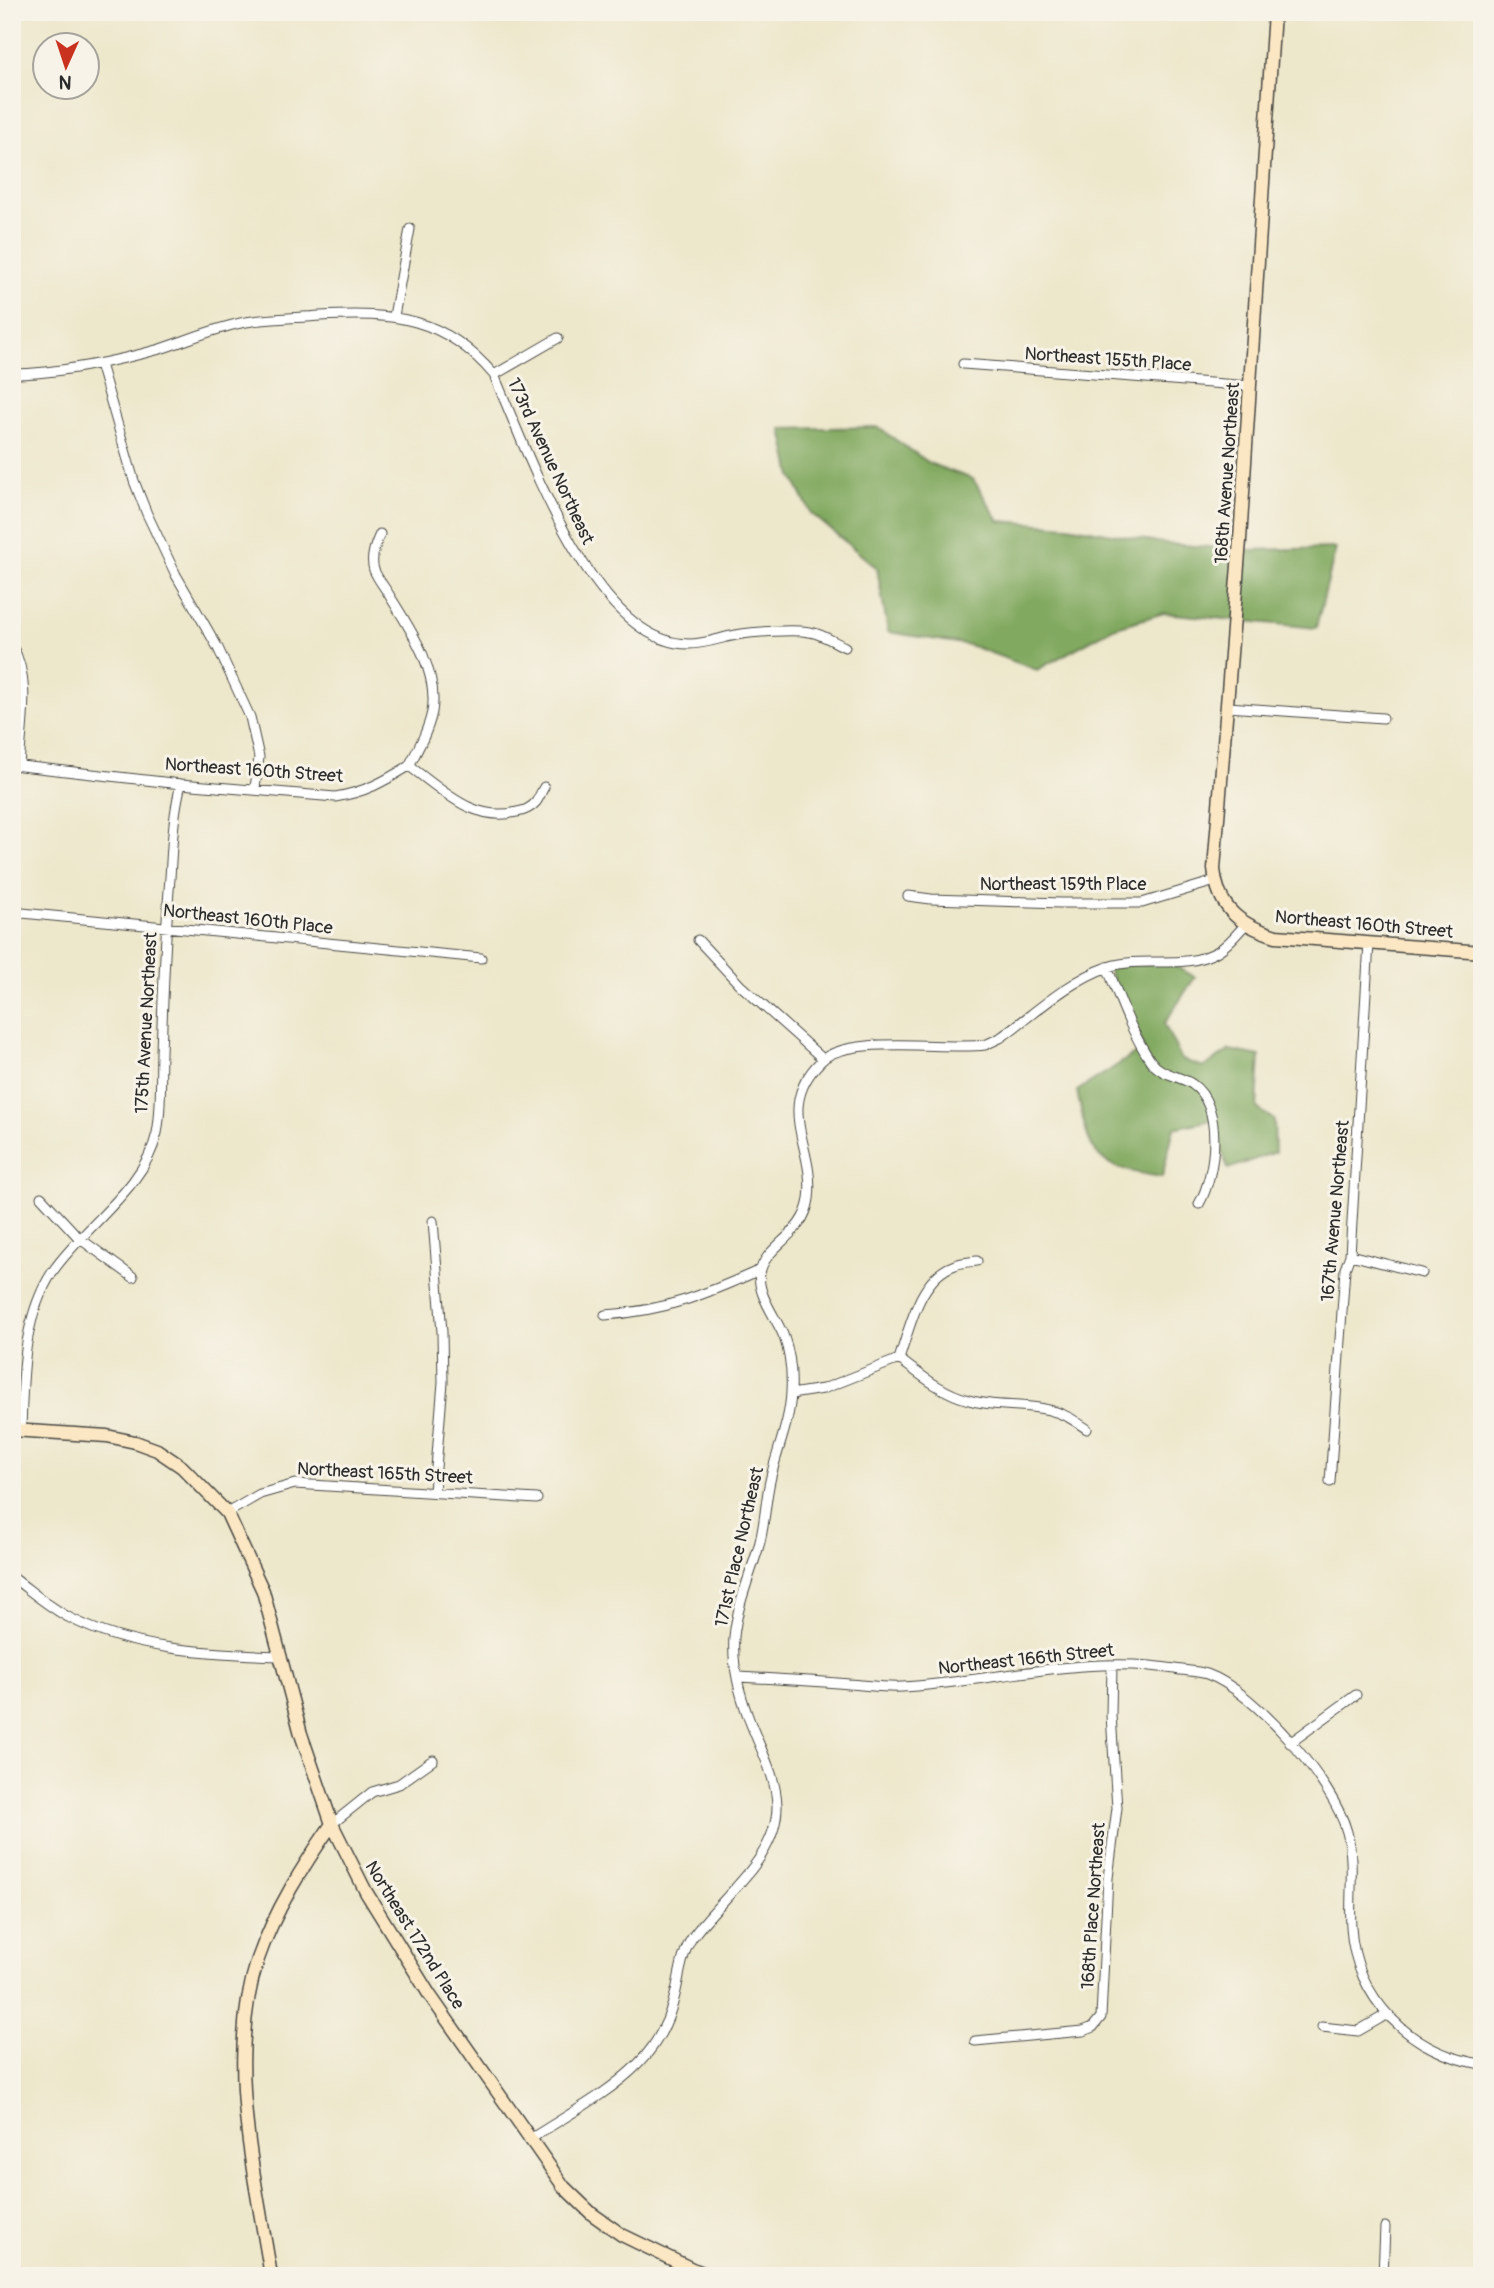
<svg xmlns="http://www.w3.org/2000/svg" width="1494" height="2288" font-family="Pangolin,sans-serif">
<rect width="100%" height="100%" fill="#f7f3e8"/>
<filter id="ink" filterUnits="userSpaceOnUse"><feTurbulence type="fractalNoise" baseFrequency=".0143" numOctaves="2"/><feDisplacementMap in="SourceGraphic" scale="14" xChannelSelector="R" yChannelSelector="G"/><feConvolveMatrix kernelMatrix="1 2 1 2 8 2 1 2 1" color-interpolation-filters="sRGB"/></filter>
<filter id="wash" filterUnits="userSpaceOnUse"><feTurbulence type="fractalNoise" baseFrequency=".00686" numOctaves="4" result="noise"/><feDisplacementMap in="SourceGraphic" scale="28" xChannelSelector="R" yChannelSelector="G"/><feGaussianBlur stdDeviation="1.57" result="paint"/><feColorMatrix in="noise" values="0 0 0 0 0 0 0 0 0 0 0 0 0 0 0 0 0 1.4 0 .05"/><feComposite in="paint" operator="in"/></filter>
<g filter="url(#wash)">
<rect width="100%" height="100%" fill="#ede7cb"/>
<path fill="#81a95f" stroke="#566a45" stroke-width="2" d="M877,427L931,464L973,479L999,521L1068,526L1168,544L1248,550L1336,548L1316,628L1164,613L1113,628L1037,670L969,645L888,632L877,568L811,513L792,476L782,429Z
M1166,961L1195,977L1164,1024L1182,1060L1204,1067L1230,1050L1260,1056L1257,1108L1274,1120L1275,1152L1228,1169L1212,1120L1174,1128L1162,1177C1093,1167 1090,1157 1077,1091L1144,1048L1107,967Z"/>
</g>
<g filter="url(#ink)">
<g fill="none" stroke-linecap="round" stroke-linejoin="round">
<defs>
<path id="street" d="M394,316L410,229
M100,364L134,481L147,514L176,575L218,648L250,717L259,757L255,788
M963,364L1250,386
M12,374C56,374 117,361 160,349C188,340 217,327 246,322C271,318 296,318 321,316C394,312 445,317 494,375C527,450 593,644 689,644C706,644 719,638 736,635C753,632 793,629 810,632C822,634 834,642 845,647
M494,375L558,338
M380,534C375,545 370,558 374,570C378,580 386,589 391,598C411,630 439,672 432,712C428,731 418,749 409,766
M12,646C32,679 21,728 19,766
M1228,707L1383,718
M12,765L181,784L335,797C366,792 383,782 409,766C443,790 473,823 517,812C524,811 532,807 536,802C539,798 541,792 544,787
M908,896L931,899L1061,903H1142L1215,881
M12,912L481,958
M698,940L740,985L823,1059
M1107,967C1120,999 1131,1032 1150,1060C1160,1075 1178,1075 1192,1084C1224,1106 1216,1174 1199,1204
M41,1197L79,1238L133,1277
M433,1221L442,1332L443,1382L434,1492
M1350,1255L1422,1273
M605,1315C666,1311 706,1294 760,1270
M899,1359C910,1328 919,1277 955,1265C962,1262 970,1262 977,1261
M791,1394L823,1389L899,1359C921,1375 942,1393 969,1400C995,1408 1023,1403 1049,1410C1064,1413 1075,1421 1087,1429
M21,1430C23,1377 22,1318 53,1271C84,1226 145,1188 157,1133C162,1107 160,1079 161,1053C163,995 165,936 170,878C172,846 173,815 181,784
M1330,1482L1345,1269L1350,1255L1369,943
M227,1513L260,1494L295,1484L537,1499
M12,1577C31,1591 49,1607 70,1618C135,1651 208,1653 280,1656
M739,1677C776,1679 813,1681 849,1684C867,1685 885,1688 902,1687C992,1682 1085,1654 1175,1669C1185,1671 1197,1671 1207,1674C1255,1691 1334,1783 1347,1832C1355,1862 1349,1896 1351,1927C1355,1998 1411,2054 1482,2064
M1290,1743L1356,1695
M332,1824L372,1792L399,1784L433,1760
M1322,2027L1358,2031L1386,2015
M975,2041L1083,2031L1093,2027L1101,2017L1108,1878L1117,1808L1111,1715L1112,1665
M529,2140C565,2116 607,2095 638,2064C658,2044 670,2019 676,1991C680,1973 682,1953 692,1938C720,1897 778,1860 777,1805C776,1774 759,1747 749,1719C740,1695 732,1663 734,1637C737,1606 749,1578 758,1549C765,1527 765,1503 770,1481C776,1452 790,1422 791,1392C792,1374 790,1354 784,1337C777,1318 756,1294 760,1273C765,1245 804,1236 809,1199C816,1146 773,1109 821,1061C848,1034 945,1050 985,1045L1000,1038C1034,1014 1068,981 1108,967C1143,955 1185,971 1218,951C1228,945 1237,934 1245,925
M1383,2276L1385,2227"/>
<path id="secondary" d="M1274,12L1240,540L1214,869C1218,909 1240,925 1276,936L1482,952
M12,1430L107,1436L135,1442L157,1450L182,1467L227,1513L263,1591L301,1734L332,1824L366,1892L429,1994L564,2187L592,2214L622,2235L692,2269L712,2276
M271,2276C255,2175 225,2059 258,1959C275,1910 303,1866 332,1824"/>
</defs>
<use href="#street" stroke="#484743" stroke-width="11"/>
<use href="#secondary" stroke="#484743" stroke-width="15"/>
<use href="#street" stroke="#fff" stroke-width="9"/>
<use href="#secondary" stroke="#fbe7c3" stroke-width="12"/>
</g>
</g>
<g text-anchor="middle" stroke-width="6" stroke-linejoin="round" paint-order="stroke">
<g font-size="18" fill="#2b2b2b" stroke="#f7f3e8">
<text transform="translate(1108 359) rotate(4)" y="6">Northeast 155th Place</text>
<text transform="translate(551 461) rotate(65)" y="6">173rd Avenue Northeast</text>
<text transform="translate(1227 473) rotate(-86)" y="6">168th Avenue Northeast</text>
<text transform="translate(254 770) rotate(4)" y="6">Northeast 160th Street</text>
<text x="1063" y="890">Northeast 159th Place</text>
<text transform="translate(248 919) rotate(6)" y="6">Northeast 160th Place</text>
<text transform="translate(1364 924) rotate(5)" y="6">Northeast 160th Street</text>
<text transform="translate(146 1023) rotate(-87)" y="6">175th Avenue Northeast</text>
<text transform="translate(1335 1211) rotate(-85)" y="6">167th Avenue Northeast</text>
<text transform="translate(385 1473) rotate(3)" y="6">Northeast 165th Street</text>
<text transform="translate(739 1547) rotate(-77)" y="6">171st Place Northeast</text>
<text transform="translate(1026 1659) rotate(-6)" y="6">Northeast 166th Street</text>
<text transform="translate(1093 1906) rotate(-86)" y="6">168th Place Northeast</text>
<text transform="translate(415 1935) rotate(58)" y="6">Northeast 172nd Place</text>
</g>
</g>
<rect width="1494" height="2288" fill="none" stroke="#f7f3e8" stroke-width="42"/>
<g transform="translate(66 66) rotate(183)"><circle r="33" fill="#f7f3e8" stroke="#a5a39c" stroke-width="2"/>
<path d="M0-5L12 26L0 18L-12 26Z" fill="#c8321e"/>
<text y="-10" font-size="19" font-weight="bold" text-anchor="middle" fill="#2b2b2b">N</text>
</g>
</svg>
